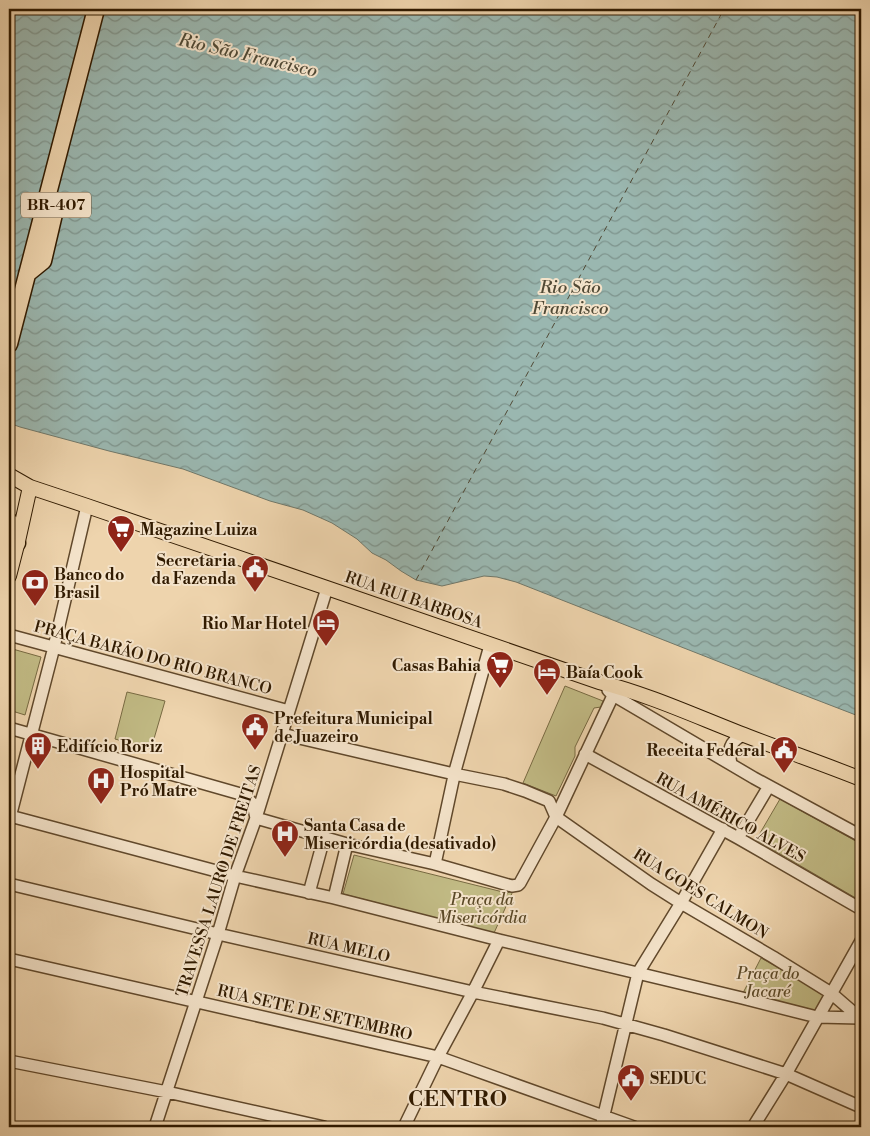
<svg xmlns="http://www.w3.org/2000/svg" width="870" height="1136" font-family="'Libre Bodoni',serif">
<defs>
<pattern id="water-waves" width="16" height="10" patternUnits="userSpaceOnUse" patternTransform="scale(1.25)"><rect width="16" height="10" fill="#9ab7b0"/><path d="M0 5q4-4 8 0t8 0" fill="none" stroke="#7e948d"/></pattern>
</defs>
<rect width="100%" height="100%" fill="#eed4ad"/>
<filter id="stains"><feTurbulence type="fractalNoise" baseFrequency=".004" numOctaves="4"/><feColorMatrix values="0 0 0 0 .2 0 0 0 0 .09 0 0 0 0 .02 0 0 0 .5 -.17"/></filter>
<radialGradient id="worn" r=".72"><stop offset=".6" stop-color="#630" stop-opacity="0"/><stop offset="1" stop-color="#630" stop-opacity=".3"/></radialGradient>
<path fill="#c1ba84" stroke="#786a42" d="M9,648L41,657L25,715L9,710Z
M565,686L603,701L601,707L594,708L575,747V756L556,796L523,783Z
M127,692L165,701L151,749L115,739Z
M780,799L861,844V901L756,840Z
M354,855L507,893L513,891L494,933L343,894Z
M761,958L826,995L822,1004L813,1013L743,993Z"/>
<path fill="url(#water-waves)" stroke="#70786a" d="M9,9H861V717L778,685L516,582L497,577L484,576L442,586L416,580L401,571L386,560L372,553L357,539L332,523L303,510L270,501L183,469L109,451L20,427L9,423Z"/>
<g fill="none" stroke-linecap="round" stroke-linejoin="round">
<path stroke="#504935" stroke-width="1" stroke-dasharray="6 5" stroke-linecap="butt" d="M416,580L724,9"/>
<defs>
<path id="minor" d="M9,635L289,711
M608,690L613,695L754,778L861,836
M9,728L244,795L253,804L256,818
M282,734L454,774L504,784L525,791L549,801L556,817L651,884L681,903L773,957L831,993L861,1019
M585,754L738,838L861,909
M731,764C728,750 729,742 743,735
M10,816L235,876L334,898L499,940L742,998L817,1017L860,1018
M256,818L347,844L435,864L512,886L518,885L520,883L556,817L617,687
M9,821L54,647L87,506
M738,838L769,786
M435,864L455,771L489,649
M9,884L218,934L473,992L603,1018L664,1035L786,1074L861,1107
M309,893L324,838
M334,898L347,844
M9,959L438,1057L634,1127
M9,1061L167,1092L324,1127
M155,1127L218,934L235,876L256,818L327,588
M404,1127L438,1057L473,992L499,940
M601,1127L638,973L681,903L723,829
M753,1127L786,1074L861,941"/>
<path id="major" d="M9,475L30,487L87,506L327,588L599,682C647,694 693,715 739,733C780,749 821,763 861,779
M9,576L18,541L30,487"/>
<path id="highway" d="M27,274L43,261L54,214
M9,344L96,9
M9,521L17,543"/>
</defs>
<use href="#minor" stroke="#60482b" stroke-width="14"/>
<use href="#major" stroke="#301a00" stroke-width="16"/>
<use href="#highway" stroke="#301a00" stroke-width="19"/>
<use href="#minor" stroke="#f4e3ca" stroke-width="11"/>
<use href="#major" stroke="#eed4ad" stroke-width="14"/>
<use href="#highway" stroke="#eed4ad" stroke-width="16"/>
</g>
<defs>
<symbol id="supermarket-pin" viewBox="-11 -11 22 30"><path d="M0 17L-7.5 6A9.5 9.5 0 1 1 7.5 6Z" fill="#8f2418" stroke="#f4e3ca"/><path d="M-6-5.5h2.5l.6 2H6L4.5 2H-2.5L-4.4-4H-6ZM-1.5 3.2a1.3 1.3 0 1 0 .1 0ZM3 3.2a1.3 1.3 0 1 0 .1 0Z" fill="#fff"/></symbol>
<symbol id="civic-pin" viewBox="-11 -11 22 30"><path d="M0 17L-7.5 6A9.5 9.5 0 1 1 7.5 6Z" fill="#8f2418" stroke="#f4e3ca"/><path d="M-.6-6.5H3V-4.5H.6V-3L4-1V1h2V6H-6V1h2V-1L-.6-3ZM-1.2 2.5V6h2.4V2.5Z" fill="#fff"/></symbol>
<symbol id="bank-pin" viewBox="-11 -11 22 30"><path d="M0 17L-7.5 6A9.5 9.5 0 1 1 7.5 6Z" fill="#8f2418" stroke="#f4e3ca"/><path d="M-6-4H6V4H-6ZM0-2.3a2.3 2.3 0 1 0 0 4.6a2.3 2.3 0 1 0 0-4.6Z" fill="#fff"/></symbol>
<symbol id="hotel-pin" viewBox="-11 -11 22 30"><path d="M0 17L-7.5 6A9.5 9.5 0 1 1 7.5 6Z" fill="#8f2418" stroke="#f4e3ca"/><path d="M-6-4.5h1.5V1H6V5H4.5V3h-9V5H-6ZM-4 0a1.8 1.8 0 1 1 3.6 0ZM.5 0V-2.5h3Q6-2.5 6 0Z" fill="#fff"/></symbol>
<symbol id="building-pin" viewBox="-11 -11 22 30"><path d="M0 17L-7.5 6A9.5 9.5 0 1 1 7.5 6Z" fill="#8f2418" stroke="#f4e3ca"/><path d="M-4-6H4V6H1V3H-1V6H-4ZM-2.5-4.3h1.7v1.8h-1.7ZM.8-4.3h1.7v1.8H.8ZM-2.5-1h1.7V.8h-1.7ZM.8-1h1.7V.8H.8Z" fill="#fff"/></symbol>
<symbol id="hospital-pin" viewBox="-11 -11 22 30"><path d="M0 17L-7.5 6A9.5 9.5 0 1 1 7.5 6Z" fill="#8f2418" stroke="#f4e3ca"/><path d="M-5-5h3v3.5h4V-5h3V5h-3V1.5h-4V5h-3Z" fill="#fff"/></symbol>
</defs>
<g fill-rule="evenodd">
<use href="#supermarket-pin" x="105" y="513" width="32" height="43"/>
<use href="#civic-pin" x="239" y="553" width="32" height="43"/>
<use href="#bank-pin" x="19" y="567" width="32" height="43"/>
<use href="#hotel-pin" x="310" y="607" width="32" height="43"/>
<use href="#supermarket-pin" x="484" y="649" width="32" height="43"/>
<use href="#hotel-pin" x="531" y="656" width="32" height="43"/>
<use href="#civic-pin" x="239" y="711" width="32" height="43"/>
<use href="#building-pin" x="22" y="730" width="32" height="43"/>
<use href="#civic-pin" x="768" y="734" width="32" height="43"/>
<use href="#hospital-pin" x="85" y="765" width="32" height="43"/>
<use href="#hospital-pin" x="269" y="818" width="32" height="43"/>
<use href="#civic-pin" x="615" y="1062" width="32" height="43"/>
</g>
<g text-anchor="middle" stroke-width="4" stroke-linejoin="round" paint-order="stroke">
<rect fill="#f4e3ca" stroke="#6b563d" stroke-width="1" x="21" y="192.5" width="70" height="25" rx="4"/>
<g font-size="15" font-weight="bold" fill="#301a00">
<text x="56" y="210">BR-407</text>
</g>
<g font-size="16" font-weight="bold" fill="#301a00" stroke="#f4e3ca" text-anchor="start">
<text x="140" y="535">Magazine Luiza</text>
<text x="236" y="566" text-anchor="end">Secretaria<tspan x="236" dy="18">da Fazenda</tspan></text>
<text x="54" y="580">Banco do<tspan x="54" dy="18">Brasil</tspan></text>
<text x="307" y="629" text-anchor="end">Rio Mar Hotel</text>
<text x="481" y="671" text-anchor="end">Casas Bahia</text>
<text x="566" y="678">Baía Cook</text>
<text x="274" y="724">Prefeitura Municipal<tspan x="274" dy="18">de Juazeiro</tspan></text>
<text x="57" y="752">Edifício Roriz</text>
<text x="765" y="756" text-anchor="end">Receita Federal</text>
<text x="120" y="778">Hospital<tspan x="120" dy="18">Pró Matre</tspan></text>
<text x="304" y="831">Santa Casa de<tspan x="304" dy="18">Misericórdia (desativado)</tspan></text>
<text x="650" y="1084">SEDUC</text>
</g>
<g font-size="16" fill="#301a00" stroke="#f4e3ca">
<text transform="translate(414 599) rotate(19)" y="6">RUA RUI BARBOSA</text>
<text transform="translate(153 657) rotate(15)" y="6">PRAÇA BARÃO DO RIO BRANCO</text>
<text transform="translate(731 817) rotate(29)" y="6">RUA AMÉRICO ALVES</text>
<text transform="translate(218 881) rotate(-72)" y="6">TRAVESSA LAURO DE FREITAS</text>
<text transform="translate(701 893) rotate(32)" y="6">RUA GOES CALMON</text>
<text transform="translate(349 947) rotate(13)" y="6">RUA MELO</text>
<text transform="translate(315 1012) rotate(13)" y="6">RUA SETE DE SETEMBRO</text>
</g>
<g font-size="16" font-style="italic" fill="#5c4a28" stroke="#f4e3ca">
<text x="482" y="905">Praça da<tspan x="482" dy="18">Misericórdia</tspan></text>
<text x="768" y="979">Praça do<tspan x="768" dy="18">Jacaré</tspan></text>
</g>
<g font-size="18" font-style="italic" fill="#504935" stroke="#f4e3ca">
<text transform="translate(248 55) rotate(13)" y="6">Rio São Francisco</text>
<text x="570" y="293">Rio São<tspan x="570" dy="21">Francisco</tspan></text>
</g>
<g font-size="21" font-weight="bold" letter-spacing="1" fill="#301a00" stroke="#f4e3ca">
<text x="458" y="1106">CENTRO</text>
</g>
</g>
<rect width="870" height="1136" fill="none" stroke="#eed4ad" stroke-width="30"/>
<rect x="10" y="10" width="850" height="1116" fill="none" stroke="#301a00" stroke-width="2.5"/>
<rect x="15" y="15" width="840" height="1106" fill="none" stroke="#301a00"/>
<rect width="100%" height="100%" filter="url(#stains)"/>
<rect width="100%" height="100%" fill="url(#worn)"/>
</svg>
